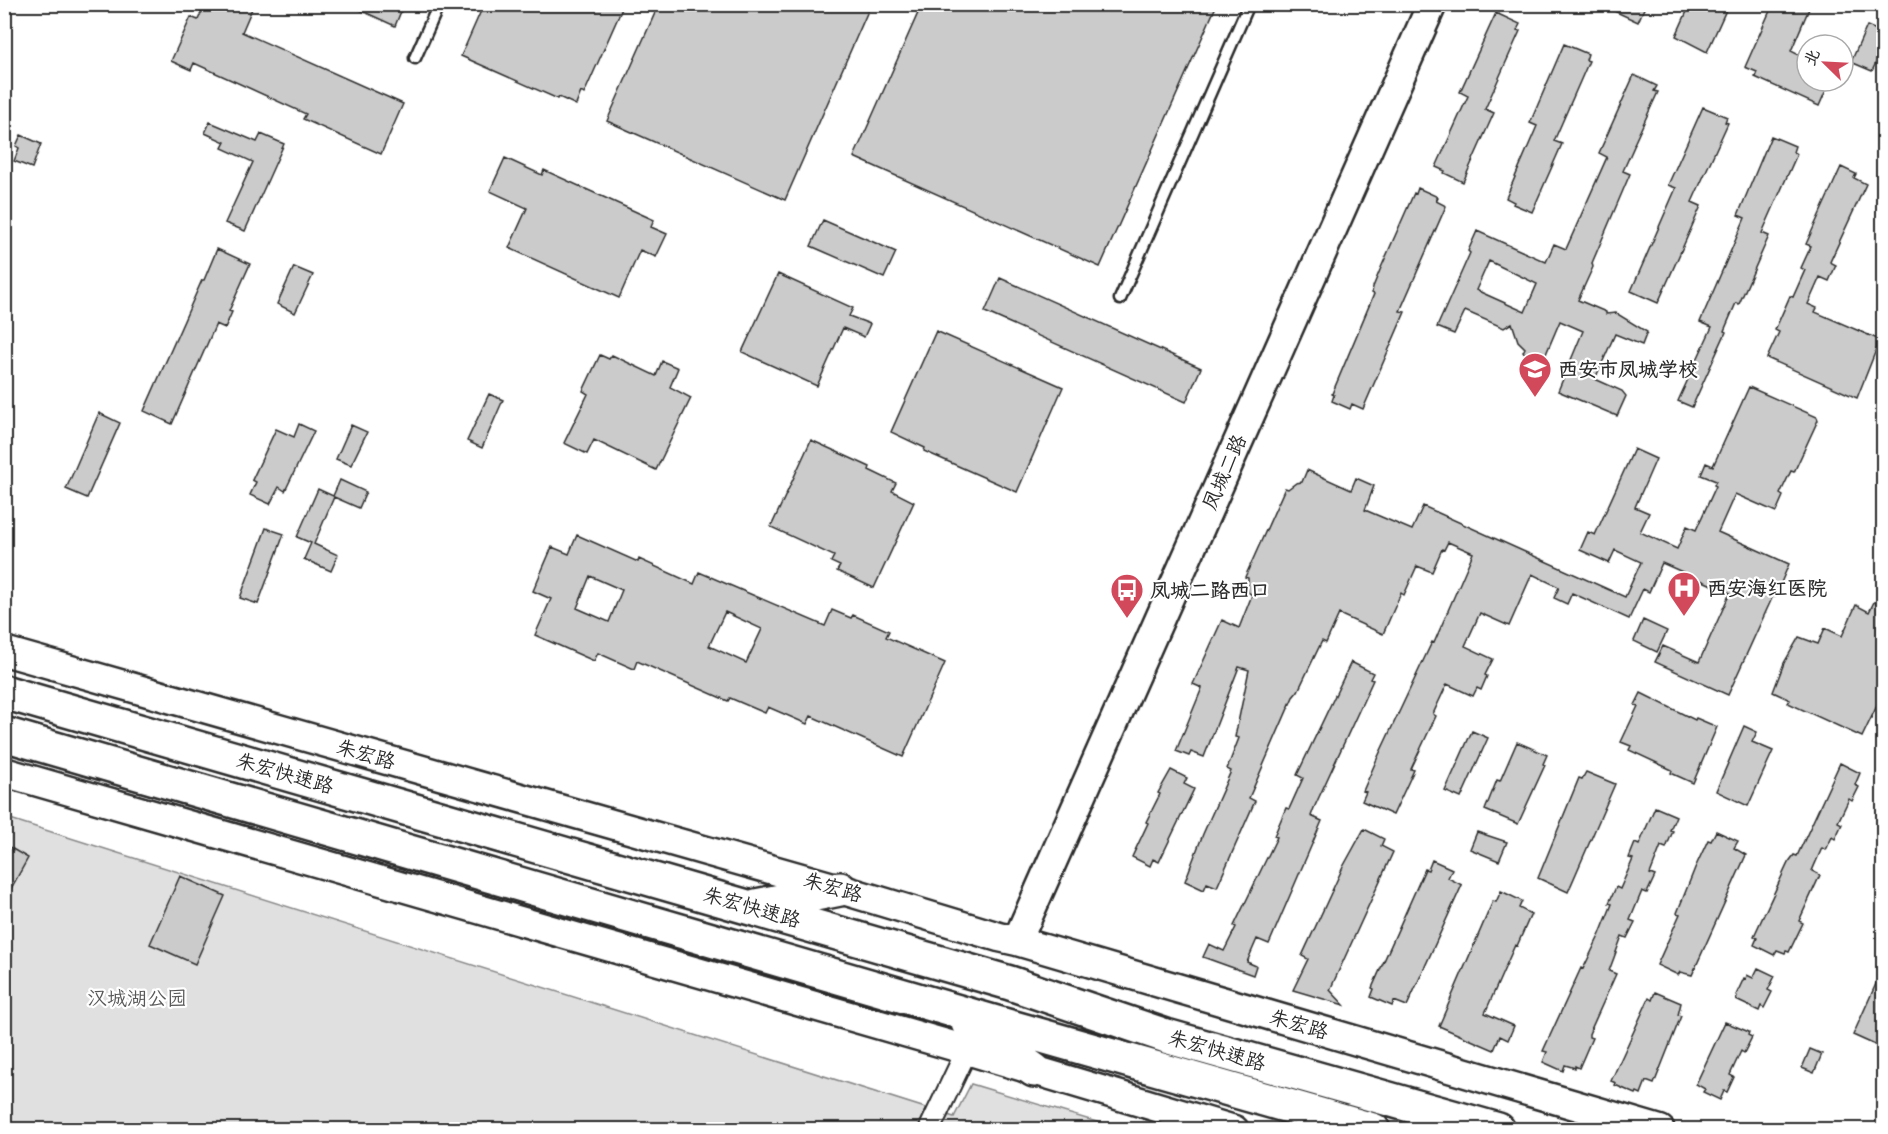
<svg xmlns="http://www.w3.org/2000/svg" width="1888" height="1134" font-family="'Gochi Hand','LXGW WenKai TC',sans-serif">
<rect width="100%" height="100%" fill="#fff"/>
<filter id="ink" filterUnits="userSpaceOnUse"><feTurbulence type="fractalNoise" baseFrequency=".0167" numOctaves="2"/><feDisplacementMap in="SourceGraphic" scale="12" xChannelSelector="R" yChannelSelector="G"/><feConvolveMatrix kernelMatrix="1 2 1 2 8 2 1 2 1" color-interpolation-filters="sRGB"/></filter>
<g filter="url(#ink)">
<path fill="#e0e0e0" stroke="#868686" stroke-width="1.5" d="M4,817L954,1117L971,1084L1120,1129H5Z"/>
<path fill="#cbcbcb" stroke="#2b2b2b" stroke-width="1.5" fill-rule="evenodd" d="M222,4H254L242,32L403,104L381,154L303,119L306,114L194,63L191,70L171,61L191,17L198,20L204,6L219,12Z
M347,4H404L395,26Z
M484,4H624L584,94L581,92L576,105L559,97L558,99L461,56Z
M659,4H871L785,200L607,121Z
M922,4H1217L1100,267L854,157Z
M1599,4H1646L1638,22Z
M1695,4H1714L1726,10L1707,52L1676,36L1689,7L1693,9Z
M1773,4H1811L1791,51L1807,59V81H1830L1819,106L1755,77L1757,72L1745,67Z
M1496,13L1520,24L1517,30L1520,31L1485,109L1494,113L1463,182L1444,173L1445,171L1436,167L1468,96L1460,92Z
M1867,26L1884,33V46L1872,71L1851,62Z
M1564,44L1588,54L1586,60L1589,61L1554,141L1562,144L1532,212L1513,204L1514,202L1506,198L1537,126L1530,123Z
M1634,75L1657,86L1654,91L1658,92L1634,144H1635L1623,171L1630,174L1592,263L1593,267L1578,300L1606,312V314L1616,313L1647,332L1642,345L1615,334L1595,379L1622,391L1626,396L1617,416L1558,391L1583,331L1560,321L1543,361L1523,352L1525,348L1518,341L1512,323L1504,328L1465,311L1454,334L1437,327L1470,253L1468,251L1477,231L1546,262L1554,244L1566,249L1607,157L1599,153ZM1489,261L1537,284L1525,312L1476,290Z
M1703,107L1727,117L1725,122L1728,123L1692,202L1701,206L1658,303L1631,291L1676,188L1668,185Z
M210,122L257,142L261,134L284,144L245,231L225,223L253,162L222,148L225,142L205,133Z
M21,135L41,144L32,168L14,161L19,148L16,146Z
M1771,136L1795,146L1793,152L1797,154L1762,233L1769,236L1739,304L1736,303L1724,331L1726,332L1692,407L1678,401L1712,327L1700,322L1745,218L1738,215Z
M505,158L542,175L544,170L654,220L651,227L667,234L656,257L640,250L619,298L509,248L527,208L490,191Z
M1841,167L1856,174L1854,178L1866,184L1830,262L1836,265L1829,281L1820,277L1808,304L1817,308L1815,312L1880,340L1857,398L1767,358L1779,332L1775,330L1790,296L1793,297L1805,270L1801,268L1811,246L1806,244Z
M1418,188L1438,197L1436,201L1446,206L1400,311L1405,312L1363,409L1352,404L1350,409L1332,401L1334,395L1332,394L1374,294L1372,293L1373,287L1380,270L1414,193L1416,194Z
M823,220L896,252L884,278L811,246Z
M217,249L250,264L229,311L232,312L225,328L216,324L172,424L144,411L202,280H204Z
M294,267L313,275L295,313L277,304Z
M778,274L853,308L849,316L870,324L864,337L843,328L817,386L742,352Z
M1000,278L1201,368L1186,402L985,312Z
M936,331L1063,387L1017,492L924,451L925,448L891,432Z
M600,355L609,359L612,355L656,376L662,361L678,368L670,387L691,398L656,470L594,440L587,454L564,443L588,394L583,391Z
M1749,387L1817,417L1818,420L1794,472L1791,471L1780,494L1783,496L1776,512L1735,494L1718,532L1789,564L1775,597L1773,596L1728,695L1655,662L1663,646L1699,662L1730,593L1662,563L1649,592L1643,589L1629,619L1572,593L1567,604L1554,598L1559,587L1532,574L1509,626L1480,613L1465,646L1493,659L1485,675L1487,676L1481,690L1477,688L1473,696L1447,684L1433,714L1436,716L1411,769L1414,770L1393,815L1362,801L1366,792L1363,791L1376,761L1432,642L1434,643L1473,553L1448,542L1444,550L1442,549L1432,572L1417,566L1404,595L1401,593L1383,634L1339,614L1326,643L1322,641L1298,691L1293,697L1249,798L1255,801L1217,887L1207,883L1204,890L1185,881L1203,834L1231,771L1227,769L1239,738L1235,737L1249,670L1239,667L1204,757L1191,752L1189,756L1176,751L1202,688L1193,684L1222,620L1239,628L1252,595L1248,592V578L1245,577L1285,488L1288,489L1296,483L1302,482L1307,470L1351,490L1356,478L1374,486L1365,510L1412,530L1423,506L1625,597L1641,562L1615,550L1609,563L1580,550L1588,532L1595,535L1634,449L1656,459L1635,507L1649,513L1640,532L1677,549L1687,526L1696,530L1716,486L1714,485L1716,481L1701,475L1706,463L1713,466Z
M489,394L503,400L482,448L467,441Z
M99,413L120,423L87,498L66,489Z
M299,424L314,431L285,491L279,487L270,504L250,495L256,482L252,480L276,429L294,437Z
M351,425L367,432L351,465L336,459Z
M811,440L870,467L869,470L896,483L892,491L914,502L874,588L837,571L840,566L831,562L834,556L771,527Z
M340,480L366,492L359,508L334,497L314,544L338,555L331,571L304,559L311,543L297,537L318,489L333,496Z
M266,528L284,534L258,604L240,598Z
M577,535L638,562L639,559L694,584L699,572L825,626L832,610L851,618L853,615L889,631L886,637L945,663L903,757L811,716L807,724L768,707L765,713L730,698L728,701L637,661L634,669L598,653L594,661L535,635L551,599L533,591L552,547L569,554ZM590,576L622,590L609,622L577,608ZM725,612L762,629L746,663L709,646Z
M1874,602L1884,606V691L1862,737L1788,703L1790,700L1773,692L1784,663L1799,637L1818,644L1825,628L1842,636L1856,605L1869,612Z
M1643,620L1667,631L1657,652L1634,641Z
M1351,662L1373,673L1370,679L1373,680L1314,808L1311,816L1322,821L1269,944L1257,939L1247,962L1256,966L1253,975L1203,957L1209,944L1224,951L1236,927L1234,926L1277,837L1274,836L1286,808L1289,809L1303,778L1297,775Z
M1641,693L1695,720L1696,718L1717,727L1693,783L1671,773L1672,770L1629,750L1631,746L1621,742L1638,706L1635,705Z
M1744,726L1757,732L1752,742L1773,751L1748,806L1716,791Z
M1472,731L1488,738L1461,798L1445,791Z
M1517,742L1547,755L1543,764L1545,765L1518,824L1485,810L1497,780L1500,781Z
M1840,763L1860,773L1855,785L1859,787L1852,801L1849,799L1838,822L1842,824L1835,839L1832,837L1826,850L1822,848L1812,871L1820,875L1799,921L1803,923L1789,952L1786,951L1785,953L1777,950L1774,955L1754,945L1757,938L1754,936L1788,863L1794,855L1797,856Z
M1171,770L1187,778L1184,784L1194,789L1159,862L1153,859L1150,866L1132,857L1148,823L1146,822L1160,794L1158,793Z
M1586,772L1615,784L1568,892L1538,878L1579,778L1582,779Z
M1655,807L1676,816L1670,830L1673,831L1666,848L1661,846L1650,874L1655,876L1647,893L1642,891L1630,920L1635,922L1627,938L1622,936L1609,971L1616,974L1589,1034V1037L1592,1038L1579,1068L1575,1066V1068L1565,1065L1563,1071L1543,1062L1547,1052L1543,1051L1581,968L1583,969L1600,934L1612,904L1609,903L1616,887L1620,889L1633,859L1629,858L1635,843L1639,845Z
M1364,829L1384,839L1381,846L1393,852L1330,990L1344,1005L1293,990L1308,959L1302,956L1343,867Z
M1716,831L1738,841L1734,848L1746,855L1692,975L1680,972L1678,975L1657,965L1680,914L1677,913L1695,868L1708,840L1711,841Z
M1477,832L1507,842L1499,861L1470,849Z
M4,844L28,858L4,901Z
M1432,860L1452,869L1448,878L1462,885L1407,1006L1394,1001L1392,1006L1371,997L1374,989L1372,988L1425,869L1428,870Z
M180,876L225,896L195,964L150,944Z
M1501,891L1522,901L1519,908L1531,914L1517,946L1515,945L1485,1013L1514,1026L1508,1040L1500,1036L1494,1050L1439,1026L1493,901L1496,902Z
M1884,966V1049L1853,1035Z
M1758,968L1775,976L1768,990L1772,992L1764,1008L1761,1006L1759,1011L1736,1000L1737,996L1736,995L1744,978L1746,979L1747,975L1753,978Z
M1655,992L1681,1003L1678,1015L1681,1016L1654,1084L1646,1081L1641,1094L1637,1092L1636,1094L1615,1085L1616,1083L1611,1081L1649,998L1652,1000Z
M1725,1022L1749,1032L1748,1035L1752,1037L1744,1053L1741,1051L1730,1075L1734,1077L1727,1092L1724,1091L1720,1100L1703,1092L1705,1089L1696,1084Z
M1810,1049L1822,1054L1814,1073L1802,1068Z"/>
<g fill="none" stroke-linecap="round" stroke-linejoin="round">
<defs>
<path id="service" d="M415,58L439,4
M1120,299L1249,4"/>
<path id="minor" d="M929,1130L967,1050"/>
<path id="secondary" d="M4,651L840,889L999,937L1017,941L1660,1130
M4,772L967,1050L1234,1130
M1017,941L1432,4"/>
<path id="trunk" d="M4,692L1010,983L1166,1036L1498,1130
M4,734L1000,1024L1373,1130
M756,906L840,889
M968,1023L1034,1070"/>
</defs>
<use href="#service" stroke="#2b2b2b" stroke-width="15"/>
<use href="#minor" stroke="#2b2b2b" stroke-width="24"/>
<use href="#secondary" stroke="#2b2b2b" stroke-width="33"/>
<use href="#trunk" stroke="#2b2b2b" stroke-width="38"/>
<use href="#service" stroke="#fff" stroke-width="10"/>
<use href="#minor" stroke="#fff" stroke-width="20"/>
<use href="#secondary" stroke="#fff" stroke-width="28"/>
<use href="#trunk" stroke="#fff" stroke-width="33"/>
</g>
</g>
<defs>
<symbol id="school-pin" viewBox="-11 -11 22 30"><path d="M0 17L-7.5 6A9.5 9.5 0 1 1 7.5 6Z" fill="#d1495b" stroke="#fff"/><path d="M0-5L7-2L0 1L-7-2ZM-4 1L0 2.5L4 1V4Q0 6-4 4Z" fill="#fff"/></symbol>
<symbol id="hospital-pin" viewBox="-11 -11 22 30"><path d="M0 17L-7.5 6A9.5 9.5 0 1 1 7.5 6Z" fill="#d1495b" stroke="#fff"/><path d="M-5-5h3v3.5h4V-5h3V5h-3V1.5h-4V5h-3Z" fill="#fff"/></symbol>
<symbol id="bus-pin" viewBox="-11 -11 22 30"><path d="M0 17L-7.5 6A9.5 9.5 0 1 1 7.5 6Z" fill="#d1495b" stroke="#fff"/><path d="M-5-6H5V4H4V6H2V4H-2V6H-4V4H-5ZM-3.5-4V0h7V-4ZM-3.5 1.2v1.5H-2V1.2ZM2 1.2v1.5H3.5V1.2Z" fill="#fff"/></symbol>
</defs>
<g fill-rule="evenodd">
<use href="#school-pin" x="1516" y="350" width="38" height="52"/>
<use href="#hospital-pin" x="1665" y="569" width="38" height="52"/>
<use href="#bus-pin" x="1108" y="571" width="38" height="52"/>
</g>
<g text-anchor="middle" stroke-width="4.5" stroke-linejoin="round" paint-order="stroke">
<g font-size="20" font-weight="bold" fill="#2b2b2b" stroke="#fff" text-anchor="start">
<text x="1558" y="376">西安市凤城学校</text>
<text x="1707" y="595">西安海红医院</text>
<text x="1150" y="597">凤城二路西口</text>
</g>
<g font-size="20" fill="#2b2b2b" stroke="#fff">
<text transform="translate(1224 472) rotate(-66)" y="7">凤城二路</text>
<text transform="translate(366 754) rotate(16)" y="7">朱宏路</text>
<text transform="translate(285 773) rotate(16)" y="7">朱宏快速路</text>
<text transform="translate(833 887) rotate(16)" y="7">朱宏路</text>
<text transform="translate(752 907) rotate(16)" y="7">朱宏快速路</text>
<text transform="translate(1299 1024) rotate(16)" y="7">朱宏路</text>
<text transform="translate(1217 1050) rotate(16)" y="7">朱宏快速路</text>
</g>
<g font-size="20" fill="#585858" stroke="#fff">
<text x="137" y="1005">汉城湖公园</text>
</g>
</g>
<rect width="1888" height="1134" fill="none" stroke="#fff" stroke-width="24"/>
<rect x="12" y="12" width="1864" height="1110" fill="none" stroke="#2b2b2b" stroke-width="2" filter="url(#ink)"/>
<g transform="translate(1825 63) rotate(294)"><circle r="28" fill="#ffffff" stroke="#aaaaaa" stroke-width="1.5"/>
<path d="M0-4.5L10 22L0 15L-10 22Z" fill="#d1495b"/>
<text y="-9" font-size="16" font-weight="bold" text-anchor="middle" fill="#2b2b2b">北</text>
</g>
</svg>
